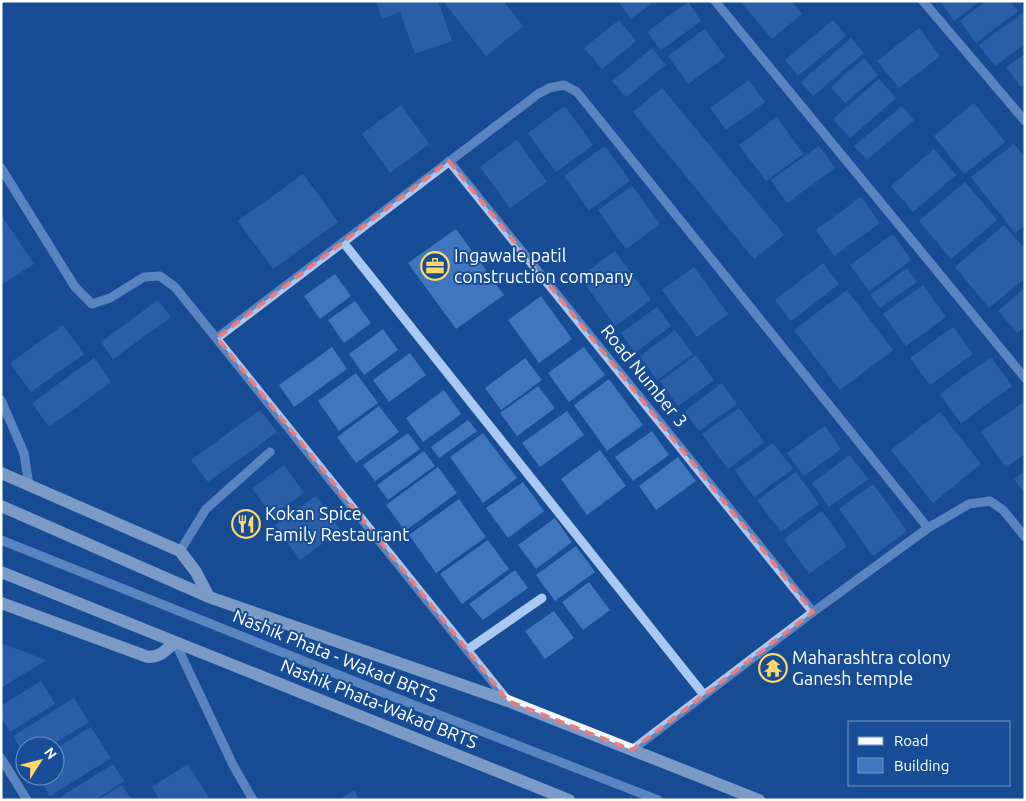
<svg xmlns="http://www.w3.org/2000/svg" width="1026" height="801" font-family="Ubuntu,sans-serif">
<rect width="100%" height="100%" fill="#174c96"/>
<path fill="#4076be" d="M376,1H438L452,41L415,54L400,12L382,19Z
M443,1H503L523,26L486,56Z
M618,1H655L631,19Z
M740,1H791L802,14L772,39Z
M940,1H980L954,21Z
M986,1H1010L1018,11L976,43L960,21Z
M688,2L701,21L661,50L647,32Z
M1025,11V44L995,66L979,45Z
M619,20L636,41L602,69L584,48Z
M833,20L846,36L798,76L785,60Z
M919,28L940,56L899,88L877,61Z
M705,29L725,57L688,84L668,56Z
M851,38L864,53L813,96L801,82Z
M652,48L666,65L626,97L612,81Z
M1025,54V84L1021,87L1006,67Z
M864,58L878,75L845,103L831,87Z
M879,79L896,98L850,138L833,119Z
M749,80L765,102L726,130L710,108Z
M662,88L784,235L754,259L633,112Z
M974,103L1005,142L964,174L934,136Z
M401,105L429,144L390,173L362,134Z
M565,106L593,145L556,172L528,133Z
M902,106L914,120L867,160L854,146Z
M777,117L803,154L766,181L739,145Z
M517,140L547,182L510,208L480,167Z
M1014,144L1025,158V226L1015,233L971,177Z
M605,146L630,181L589,210L564,176Z
M819,146L835,168L787,203L771,180Z
M934,149L956,175L913,212L891,186Z
M303,174L338,222L273,269L238,221Z
M965,182L997,220L951,259L919,221Z
M632,186L660,224L626,249L598,210Z
M861,197L880,223L834,256L816,230Z
M1,215L34,264L1,285Z
M1004,225L1025,249V278L989,308L955,267Z
M456,229L504,295L456,329L408,263Z
M893,234L911,260L869,291L850,265Z
M615,251L651,300L615,326L580,277Z
M823,263L839,284L791,321L775,300Z
M694,267L728,314L697,337L662,290Z
M907,268L917,282L880,308L870,295Z
M335,274L351,296L320,319L304,296Z
M923,285L946,317L906,346L883,314Z
M1025,288V327L1017,333L998,311Z
M847,290L893,350L840,390L794,330Z
M541,296L572,339L539,363L508,320Z
M158,300L171,317L113,359L101,342Z
M355,301L371,323L344,343L328,320Z
M657,307L671,326L635,353L621,333Z
M63,325L84,354L31,392L10,363Z
M953,327L973,354L930,385L910,358Z
M383,329L398,350L364,375L349,354Z
M675,330L693,354L657,380L640,356Z
M332,347L347,369L294,407L279,385Z
M584,347L605,375L569,402L548,373Z
M410,353L426,375L389,402L373,380Z
M696,355L714,380L678,406L660,381Z
M991,357L1012,386L961,423L940,394Z
M94,358L111,382L49,427L32,403Z
M525,358L542,380L501,410L485,388Z
M356,373L378,403L339,431L318,401Z
M609,379L643,425L607,451L574,405Z
M722,383L737,404L699,431L685,411Z
M538,386L555,408L517,436L500,413Z
M444,390L461,414L423,442L406,418Z
M1025,401V454L1006,467L981,432Z
M379,406L399,432L356,463L337,437Z
M739,408L764,442L728,469L702,434Z
M260,410L277,432L208,482L191,460Z
M567,411L584,435L540,467L522,443Z
M940,412L981,464L933,503L891,450Z
M468,420L477,431L439,458L431,447Z
M825,426L841,449L804,476L787,453Z
M652,431L669,455L633,481L615,457Z
M408,433L420,449L375,481L363,465Z
M483,433L517,478L483,503L450,457Z
M773,443L793,469L754,497L735,470Z
M600,450L626,486L587,515L561,479Z
M424,451L435,466L388,500L377,485Z
M850,455L868,479L829,507L812,483Z
M678,457L696,481L656,510L639,486Z
M284,465L304,493L272,516L252,488Z
M438,467L457,493L405,531L386,505Z
M1025,471V494L1014,479Z
M796,472L819,504L781,532L757,500Z
M523,482L544,511L508,538L486,508Z
M873,484L907,531L873,556L839,509Z
M316,496L341,530L300,560L275,525Z
M459,499L486,537L436,573L409,535Z
M822,511L847,546L809,574L784,539Z
M555,518L572,542L536,569L518,545Z
M488,540L509,569L462,604L440,574Z
M576,546L595,572L555,601L536,575Z
M515,570L528,588L483,620L469,604Z
M589,582L610,610L583,630L562,602Z
M554,611L574,638L545,659L525,631Z
M1,643L46,660L1,688Z
M41,681L55,704L10,732L1,718V706Z
M74,698L89,722L50,746H25V756L13,736Z
M91,727L111,758L50,796L38,776H55V749Z
M113,764L124,781L95,800H56Z
M188,764L210,800H160L152,787Z
M122,785L132,800H98Z
M354,790L360,800H339Z"/>
<g fill="none" stroke-linecap="round" stroke-linejoin="round">
<path stroke="#aac8f1" stroke-width="9" d="M715,1L1025,378
M923,1L1025,121
M449,161L813,612
M1,168L75,287L92,304L110,298L144,277L160,276L175,287L508,701
M343,242L704,695
M217,338L538,94L549,88L564,85L577,92L928,528
M1,400L24,453L29,485
M1,540L414,705L658,800
M180,551L206,509L270,452
M175,642L233,765L253,800
M467,650L542,598
M632,750L813,612L928,528L969,504L990,501L1003,510L1025,537
M1,758L27,800"/>
<path stroke="#f4f8ff" stroke-width="12" d="M1,473L180,551L196,572L209,597
M1,506L209,597L508,701L759,800
M1,572L569,800
M1,603L148,657C161,657 166,650 175,642"/>
</g>
<path d="M0 0H1026V801H0ZM449,161L813,612L632,750L508,701L217,338Z" fill="#174c96" fill-opacity=".55" fill-rule="evenodd"/>
<path fill="none" stroke="#e67e7e" stroke-width="4" stroke-dasharray="10 6" stroke-linejoin="round" d="M449,161L813,612L632,750L508,701L217,338Z"/>
<defs>
<symbol id="office-ring" viewBox="-11 -11 22 22"><circle r="9.5" fill="#174c96" stroke="#ffd76a" stroke-width="1.5"/><path d="M-6-3h4V-5.5h4V-3h4V5H-6ZM-1-4.5V-3h2v-1.5ZM-6 0V1H6V0Z" fill="#ffd76a"/></symbol>
<symbol id="restaurant-ring" viewBox="-11 -11 22 22"><circle r="9.5" fill="#174c96" stroke="#ffd76a" stroke-width="1.5"/><path d="M-5-6h1v4h1v-4h1v4h1v-4h1v5L-1.5 .5V6h-2V.5L-5-1ZM5-6V6H3V1.5H1.5Q1.5-4 5-6Z" fill="#ffd76a"/></symbol>
<symbol id="temple-ring" viewBox="-11 -11 22 22"><circle r="9.5" fill="#174c96" stroke="#ffd76a" stroke-width="1.5"/><path d="M0-6L5-2H3V0L6.5 2.5H4V6H1.5V3h-3V6H-4V2.5H-6.5L-3 0V-2H-5Z" fill="#ffd76a"/></symbol>
</defs>
<g fill-rule="evenodd">
<use href="#office-ring" x="419" y="250" width="32" height="32"/>
<use href="#restaurant-ring" x="230" y="508" width="32" height="32"/>
<use href="#temple-ring" x="757" y="652" width="32" height="32"/>
</g>
<g text-anchor="middle" stroke-width="4" stroke-linejoin="round" paint-order="stroke">
<g font-size="18" fill="#fff" stroke="#174c96" text-anchor="start">
<text x="454" y="262">Ingawale patil<tspan x="454" dy="21">construction company</tspan></text>
<text x="265" y="520">Kokan Spice<tspan x="265" dy="21">Family Restaurant</tspan></text>
<text x="792" y="664">Maharashtra colony<tspan x="792" dy="21">Ganesh temple</tspan></text>
</g>
<g font-size="18" fill="#fff" stroke="#174c96">
<text transform="translate(644 376) rotate(51)" y="6">Road Number 3</text>
<text transform="translate(335 656) rotate(22)" y="6">Nashik Phata - Wakad BRTS</text>
<text transform="translate(379 704) rotate(22)" y="6">Nashik Phata-Wakad BRTS</text>
</g>
</g>
<rect width="1026" height="801" fill="none" stroke="#ffffff" stroke-width="5"/>
<rect x="848" y="721" width="162" height="65" fill="#174c96" stroke="#7494c0"/>
<rect x="858" y="737" width="25" height="8" fill="#f4f8ff" stroke="#7494c0"/>
<text x="894" y="746" font-size="15" fill="#ffffff">Road</text>
<rect x="858" y="758" width="25" height="15" fill="#4076be" stroke="#7494c0"/>
<text x="894" y="771" font-size="15" fill="#ffffff">Building</text>
<g transform="translate(40 761) rotate(54)"><circle r="24" fill="#174c96" stroke="#7494c0"/>
<path d="M0-4L9 19L0 12L-9 19Z" fill="#ffd76a"/>
<text y="-8" font-size="14" font-weight="bold" text-anchor="middle" fill="#ffffff">N</text>
</g>
</svg>
